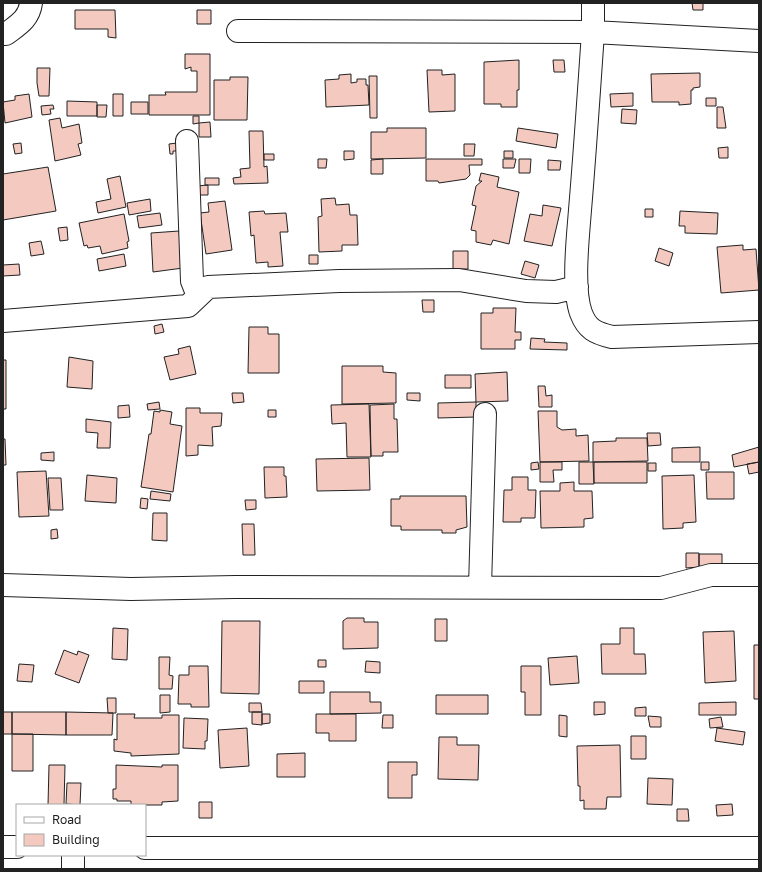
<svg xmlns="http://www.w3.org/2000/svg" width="762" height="872" font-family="'Golos Text',sans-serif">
<rect width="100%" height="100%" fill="#fff"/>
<path fill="#f3c9c0" stroke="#222" d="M692,3H703V10H693Z
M75,10H115L116,38L108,37V29H75Z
M197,10H211V24H197Z
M185,54H210V115H149V95H166L165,92H197V71H191V67L185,69Z
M519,60V90H517V107H501V104H484V62Z
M553,60H564L565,72H554Z
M37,68H50L49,96H39L37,83Z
M427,70H442V75L455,74V111L429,112Z
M700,73V87L693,88V90H691V104L679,105V102H652L651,74Z
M351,74V83L357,82V79H366V85H368L369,105L326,107L325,80L339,79V75Z
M369,76H377V118H370Z
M230,77H248L247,120H214V80H230Z
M633,93V106L611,107L610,94Z
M29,94L32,117L5,123L3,102L15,100V96Z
M113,94H123V116H113Z
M706,98H716V106H706Z
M67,101L97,102V116H67Z
M131,102H148V114H131Z
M53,105L54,109H50L51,114L42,115L41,106Z
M97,105H107L106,117H97Z
M717,107H723L726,128H717Z
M622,109L637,110L636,124L621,123Z
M193,116H199V123L193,124Z
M60,118L62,128L79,124L82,143L78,144L81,155L55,161L49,120Z
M210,122L211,137H199V123Z
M387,128H426V158L371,159V132H387Z
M518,128L558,134L556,148L516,141Z
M249,131H263L264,167L267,166L268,183L234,184L233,178L241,177L240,169L250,168Z
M21,143L22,153L15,154L13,144Z
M177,143L178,151H173V154H170L169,144Z
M464,144H475L474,156H464Z
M728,147V158H719L718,148Z
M344,151H354V159L344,160Z
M504,151H513V158H504Z
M264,154H274V160H264Z
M318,159H327L326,168H318Z
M383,159V174H371V160Z
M426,159H482V165H469L470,175L466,179L439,183L438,181H426Z
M503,159H516L514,168H503Z
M519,159H531L530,173H519Z
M548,160L561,161L560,170H548Z
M48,167L56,211L3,220V174Z
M481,173L499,177L497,187L519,192L509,244L493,240L491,245L476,242V231L471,230L476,206L472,205L476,186L482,181H479Z
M120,176L126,207L98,213L96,202L111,199L107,179Z
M205,178H219V185H205Z
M208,185V195H198L197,186Z
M335,198L336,205L349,204L350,215H357L358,245H342V251L319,252L318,217L322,216L321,199Z
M150,199L151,211L129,215L127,203Z
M225,201L232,250L206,254L200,213L209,212L208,203Z
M543,205L561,208L552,246L524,241L530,214L542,216Z
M645,209H653V217H645Z
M264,211L265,214L286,213L288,232H280L283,266L268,267V262L256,263L254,235L251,236L249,212Z
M680,211L718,213L717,234L685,233V226H679Z
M160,213L162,225L139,228L137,216Z
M124,214L129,241L127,242L128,248L102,254L100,246L88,248L87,245L84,246L79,223Z
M67,227L68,240L60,241L58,228Z
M179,231L183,268L153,272L151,233Z
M41,241L44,254L31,256L29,243Z
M743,245V250L756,249L759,290L721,293L717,247Z
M659,248L673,253L669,266L655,261Z
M453,251H468V269H453Z
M124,254L126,266L99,271L97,259Z
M309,255H318V264H309Z
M525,261L539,265L535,278L521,274Z
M19,264L20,275L3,276V265Z
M422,300H434V312H423Z
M493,308H516L515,332H521V340H515V349H481V313H493Z
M162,324L164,332L155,334L154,326Z
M249,327H268V334H279V373H248Z
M531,338L545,339L544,342L567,343V350L530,349Z
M190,346L196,374L170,380L164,357L179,354L178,349Z
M69,357L93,361L92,389L67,387Z
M3,360H6V409H3Z
M342,366H383V372L396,373V403L342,404Z
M507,372L508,401L476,402L475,374Z
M445,375H471V388H445Z
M538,386H545L546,396L552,395V407H539Z
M232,393H243L244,402L233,403Z
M407,393H420V401L407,400Z
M159,402L160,409L148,410L147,404Z
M476,402V417L438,418V403Z
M369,404L371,457H347L346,423L332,424L331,405Z
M394,404V419H397L398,452H383V456H371L370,405Z
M129,405L130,417L118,418V406Z
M186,408H200V413H222L221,426L212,427L213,446L198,445V455L186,456Z
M160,410L172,412L170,424L182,426L173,492L141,487L149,434H151L154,411L160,412Z
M268,410H276V417H268Z
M538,411H557V427L562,430L576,429V436L588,435L589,461L540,462Z
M86,419L111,422L110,448H97L98,433L86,432Z
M647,433H660L661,445L648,446Z
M616,438H647L648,461L593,462V442L616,441Z
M3,439H5L6,465H3Z
M700,447V462H672V448Z
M759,447V462L734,467L732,455Z
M54,452V461L41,460V453Z
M369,458L370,490L317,491L316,459Z
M538,462L539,469L531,470V463Z
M540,462H562V470H553L554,482H540Z
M579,462H593L594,484H579Z
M594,462H647V483H594Z
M701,462H709V470H701Z
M759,462V472L749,474L747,464Z
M648,463H656V471H648Z
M264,467H284V476H286L287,497L265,498Z
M46,471L49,516L19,517L17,472Z
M706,472H734V499H707Z
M87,475L117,478L116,503L85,501Z
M694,475L696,522L683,523V528L663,529L662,476Z
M512,477H528V490H536L535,518H521V522H503L504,490H512Z
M48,478H61L63,510H50Z
M574,482V491H592L593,518L584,519V527L541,528L540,491H560V483Z
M151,491L171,494L170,501L150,499Z
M400,496H466L467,527L456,530V533H442V530H401V526H391V499H400Z
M141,498L148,499L147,509L140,508Z
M245,500H256V509L246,510Z
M153,513H167V541L152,540Z
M242,524H254L255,555H243Z
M57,529L58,538L51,539V530Z
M686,553H699V567L686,568Z
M699,554H722V567H699Z
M347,618H364V622H378V648L343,649V621Z
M435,619H447V641H435Z
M222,621H260L259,694L221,693Z
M113,628L128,629L127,660L112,659Z
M620,628H634V654H645L646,674H602L601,644H620Z
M734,631L736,681L705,683L703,632Z
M754,645H759V699H754Z
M64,650L77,655L78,651L89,655L79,683L55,674Z
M577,656L579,683L550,685L548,658Z
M159,657H170L169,675L173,676L172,689H159Z
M318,660H326V667H318Z
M366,661L380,662V673L365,672Z
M19,664L34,665L32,682L17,681Z
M189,666H208L209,707H191V704H178L179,675H189Z
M521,666H541V715H525V692H521Z
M299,681H324V693H299Z
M330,692H370V702H381V713L330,714Z
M160,695H170V712L160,713Z
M436,695H488V714H436Z
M107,698H116V713H108Z
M594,702H605V714L594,715Z
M736,702V715H699V703Z
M249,703H261L262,712H249Z
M646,707V716H635V708Z
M3,712H12V734H3Z
M12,712H66V735L12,734Z
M66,712L113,713L112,735H66Z
M252,712H262V725L252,724Z
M117,714H135L134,718H162V715H179V754L131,756V753L114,751V739L117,740Z
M262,714H270V723L262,724Z
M316,714H356V741H329V733H316Z
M383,715H393V728H382Z
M559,715L567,716V737L559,736Z
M648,716L661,717V727H650Z
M721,717L723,727L710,728L709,719Z
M184,718L208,719L207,741H205V749L183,748Z
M247,728L249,766L220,768L218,730Z
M717,728L745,732L743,745L715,741Z
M12,734H33V771H12Z
M631,736H646V759H631Z
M439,737H457V745H479L478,780L438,779Z
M620,745L621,797H607L606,809H584V800L580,801V786H578L577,746Z
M305,753V777H277V754Z
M388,762H417V775H412V798H388Z
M49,765H65L64,805H48Z
M116,765L162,767V765H178V801L162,802V805H131V801H117V799H113V789H116Z
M648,778L673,779L672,805L647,804Z
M67,783H81L80,805L66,804Z
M199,802H212V818H199Z
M732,804L733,815L717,816L716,805Z
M677,809H688L689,821H677Z"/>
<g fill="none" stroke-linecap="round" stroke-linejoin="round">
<defs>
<path id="minor" d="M593,3V32C589,91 585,151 580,210C578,237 572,288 581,313C587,329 595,333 612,337L759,332
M238,31L593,32L759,41
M3,34H6C18,25 29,19 31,3
M187,141L192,281L198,296
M3,321L188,306L208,287L339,281L459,280L526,291L556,292L577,287
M3,585L131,589L235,587L661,588L711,575H759
M480,587L485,414
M3,847H17
M145,848H759
M73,869V855"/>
</defs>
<use href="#minor" stroke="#222" stroke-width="24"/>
<use href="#minor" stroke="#fff" stroke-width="22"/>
</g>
<rect width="762" height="872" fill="none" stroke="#222222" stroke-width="8"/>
<rect x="16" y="804" width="130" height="52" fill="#ffffff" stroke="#a7a7a7"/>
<rect x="24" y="817" width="20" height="6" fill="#ffffff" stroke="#a7a7a7"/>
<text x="52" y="824" font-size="12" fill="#222222">Road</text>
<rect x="24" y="834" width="20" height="12" fill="#f3c9c0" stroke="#a7a7a7"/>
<text x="52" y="844" font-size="12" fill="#222222">Building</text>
</svg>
